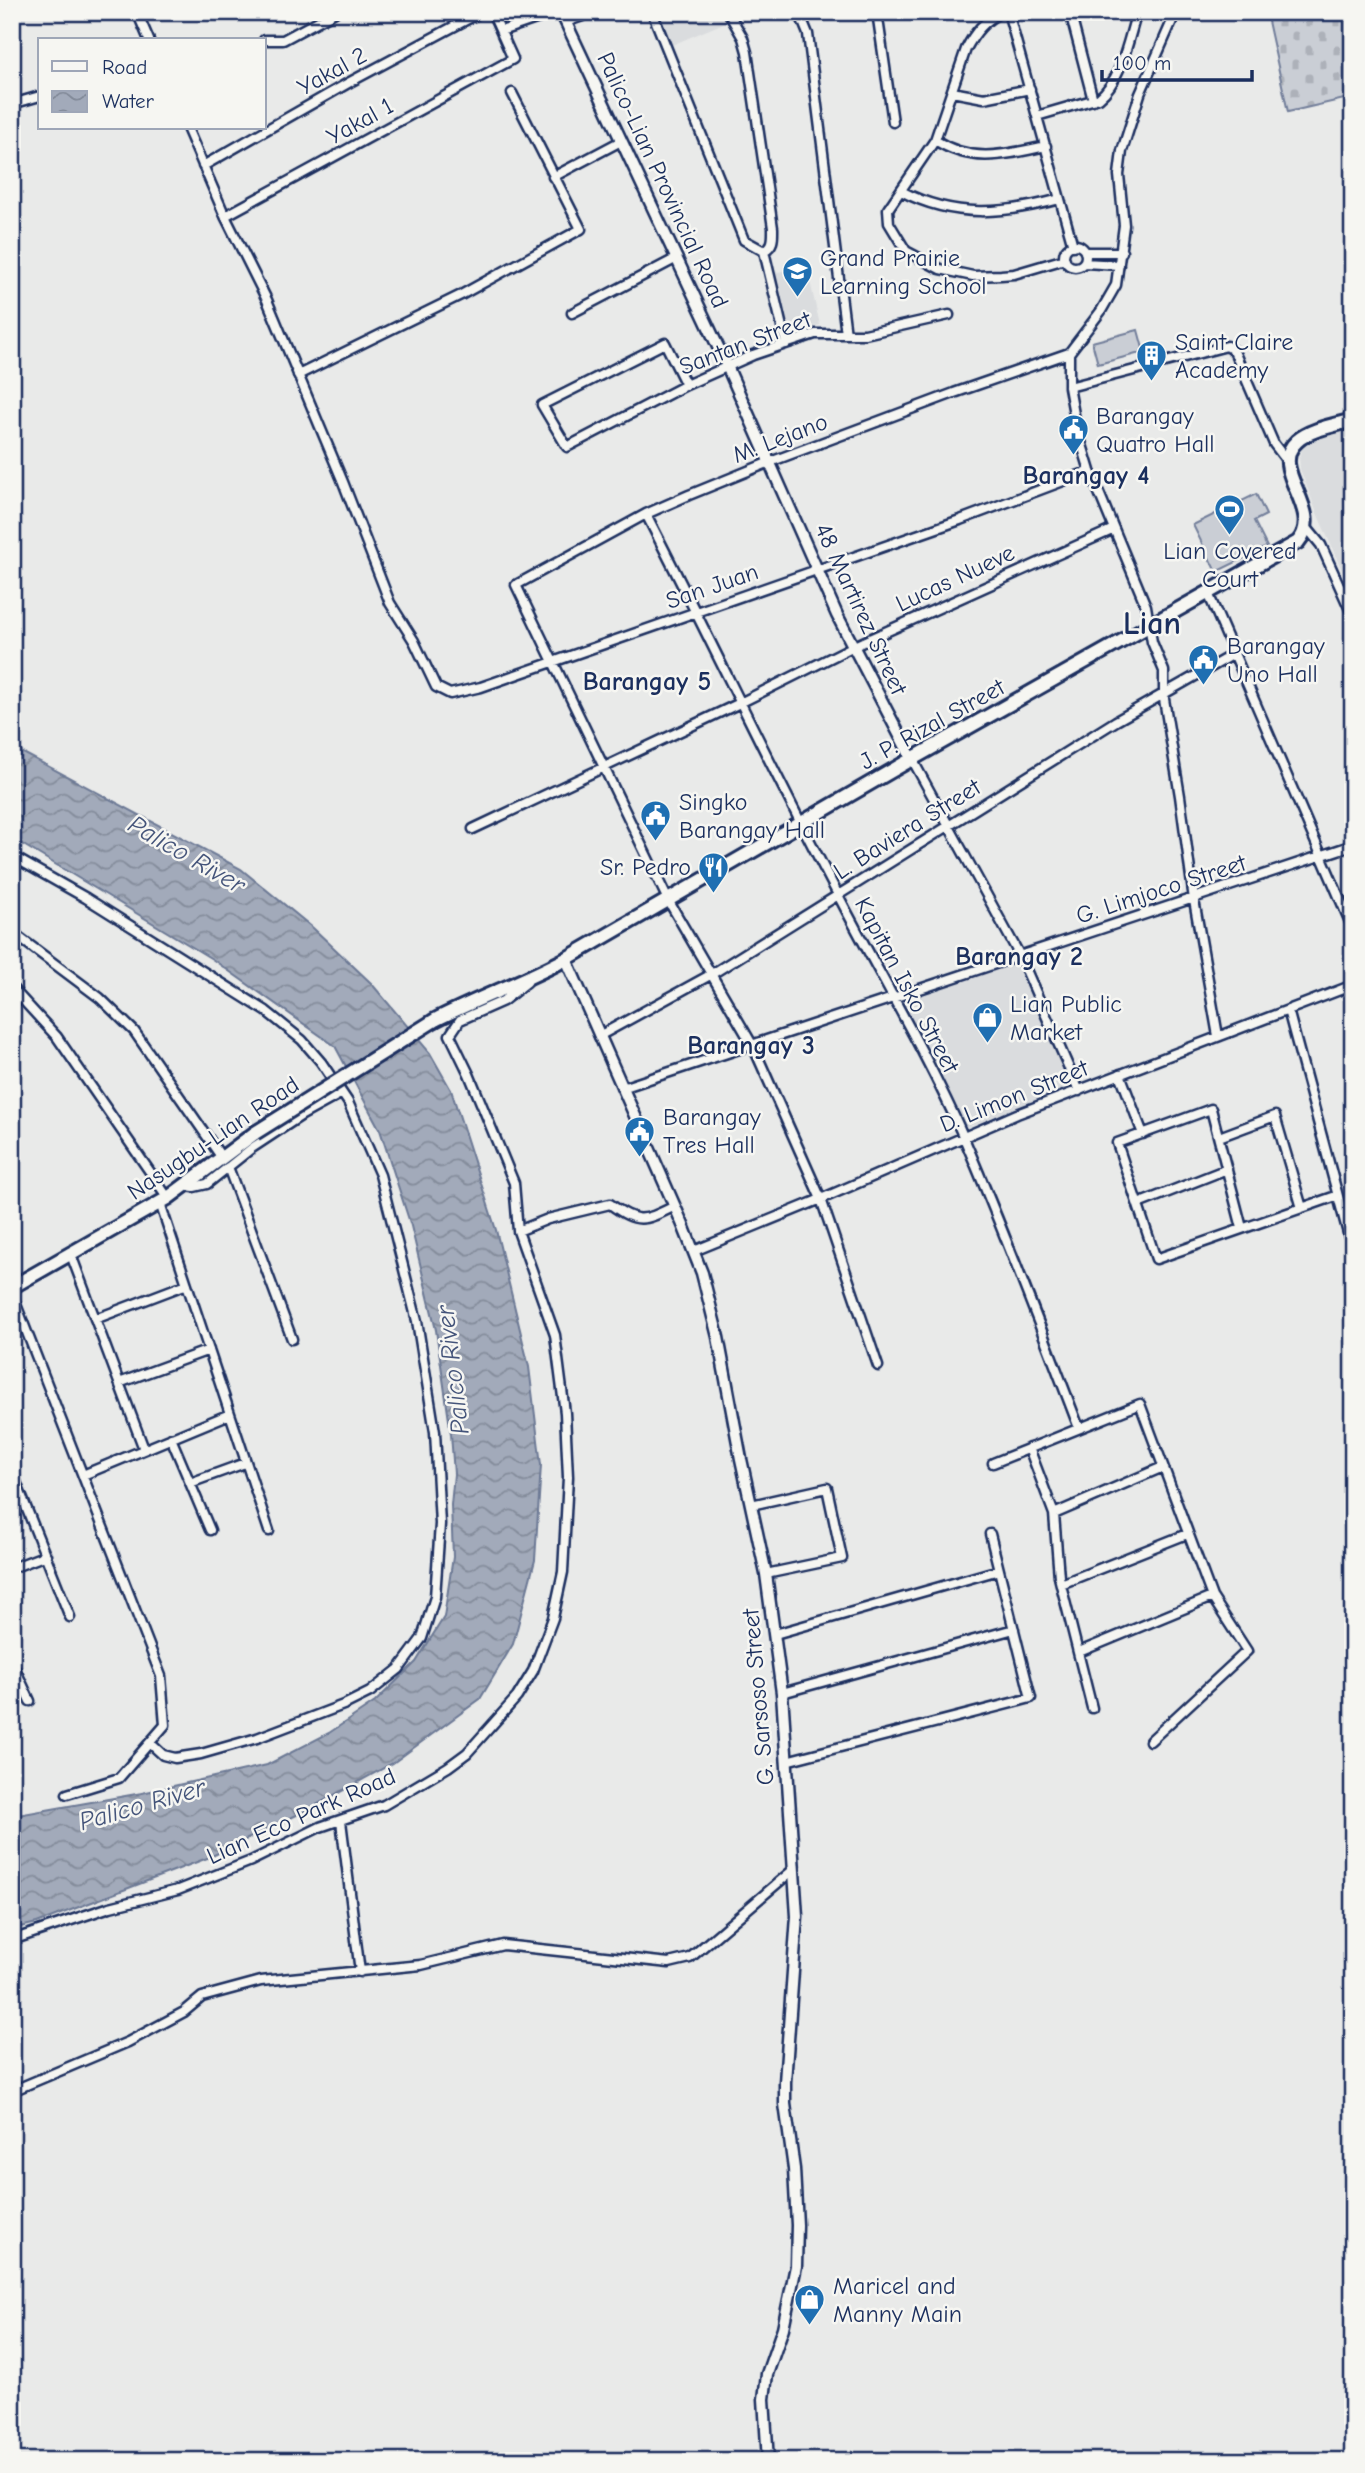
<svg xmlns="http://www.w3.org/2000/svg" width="1365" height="2473" font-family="'Comic Neue',sans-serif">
<defs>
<pattern id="cemetery-stones" width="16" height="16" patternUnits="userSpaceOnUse" patternTransform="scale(1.75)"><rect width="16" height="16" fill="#caced5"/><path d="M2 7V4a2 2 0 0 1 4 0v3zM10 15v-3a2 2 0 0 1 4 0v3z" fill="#adb1b9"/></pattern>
<pattern id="water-waves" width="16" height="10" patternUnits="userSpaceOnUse" patternTransform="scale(1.75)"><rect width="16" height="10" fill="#a2aaba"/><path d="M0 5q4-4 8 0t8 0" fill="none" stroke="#838b9a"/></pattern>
</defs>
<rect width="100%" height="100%" fill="#e9eae9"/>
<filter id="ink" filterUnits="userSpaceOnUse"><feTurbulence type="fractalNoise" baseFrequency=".0143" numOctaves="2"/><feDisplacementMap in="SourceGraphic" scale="14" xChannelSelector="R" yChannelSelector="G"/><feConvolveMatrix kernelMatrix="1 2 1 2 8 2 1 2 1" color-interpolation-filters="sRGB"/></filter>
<g filter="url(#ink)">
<path fill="#dadcde" d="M657,12H720L726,22L672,45Z
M806,264L820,325L789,333L775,273Z
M1353,428V574L1345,577L1317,513L1300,469L1299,457L1302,449L1313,440Z
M1017,963L1071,1087L962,1129L900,1003Z"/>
<path fill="url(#cemetery-stones)" stroke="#727e9a" stroke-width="2" d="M1266,12H1353V97L1288,112Z"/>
<path fill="#caced5" stroke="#727e9a" stroke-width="2" d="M1138,330L1144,352L1098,364L1092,342Z
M1256,494L1266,515L1254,521L1267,547L1216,572L1193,525Z"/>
<path fill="url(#water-waves)" stroke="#6c7995" stroke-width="2" d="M12,747L241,869L313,928L371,983L430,1053L451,1090L496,1230L529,1367L541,1465L535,1560L513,1644L480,1699L393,1763L309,1809L210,1857L37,1923L12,1929V1816L142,1793L267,1765L329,1733L375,1702L416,1662L444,1617L453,1557L451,1505L454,1474L451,1434L436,1330L411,1226L380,1130L335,1046L212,959L12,838Z"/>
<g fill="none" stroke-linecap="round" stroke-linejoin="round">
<defs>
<path id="minor" d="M137,12L149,40
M652,12L744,240L764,251L786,344
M728,12L743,38L747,52L773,228C773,238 774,246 764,251
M799,12L808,34L846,334
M877,12L893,122
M1001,12C984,21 975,32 966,49L935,140L888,209L889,223L906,251L940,269L973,276L1001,275L1014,274L1065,259
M1008,12L1073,246
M1070,12L1093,100
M566,22L594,12
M501,31L556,12
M264,40H283L335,12
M952,92L984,98L1030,89
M12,104L40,96
M1037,116L1099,98C1122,79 1128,40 1137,12
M187,128L225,216L267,300L343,482L390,603L414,641L436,687L450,694L481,687L960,520L1090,471
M935,140C972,164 1004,155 1046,146
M203,166L350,82L481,12
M553,177L621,141
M901,191C955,219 1004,214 1060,199
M225,216L513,59L492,12
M1064 256a11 11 0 1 1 22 0a11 11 0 1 1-22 0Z
M1085,252H1122
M1084,263L1119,265
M572,313L677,258
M1069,353V387L1076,425L1090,471L1146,606L1152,642L1164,671V699L1180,796L1194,900L1218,1036
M1069,353L1101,311L1116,285L1124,225L1119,175L1122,151L1140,94L1176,12
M298,375L461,295L581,229L512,93
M686,385L665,343L542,405L567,447L686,385L753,355L815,334H865L949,315
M1069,387L1227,346L1234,351L1274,444L1287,461
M646,514C711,640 771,768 837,893C879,974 927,1054 964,1138C1005,1233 1042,1331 1079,1428
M1307,528L1321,545L1353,616
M1208,593L1353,929
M912,759L1020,956L1079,1091
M473,829L740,703L852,647L1114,529
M12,856L86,898L266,1011L302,1040L321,1062L348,1102L380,1175L417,1321L435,1432L440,1524L435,1597L422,1638L399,1669L370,1692L346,1704L257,1738L201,1754L175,1758L163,1755L150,1743
M12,932L100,998L134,1031L222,1158
M12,988L57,1037L168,1198
M1288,1010L1353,1252
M599,1036L712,974L1116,721L1234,654
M1120,1074L1143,1134
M622,1088L1353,845
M1219,1137L1275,1116L1302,1208
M228,1167L292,1339
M186,1186L194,1187L207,1184L252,1148L302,1115L342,1093
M160,1203L269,1531
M1138,1204L1227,1169
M1242,1228L1211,1109L1117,1143L1156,1259L1336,1196
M518,1231L514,1183L469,1074L450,1035L460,1020L503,1001L527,982
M694,1251L821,1199L1017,1114L1353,985
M70,1252L144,1449
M12,1294L161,1676L165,1725L119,1778L67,1794
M95,1319L187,1284
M878,1366L821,1199L753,1046L668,900L516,585L646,514L689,495L770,462L954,393L1069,353
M119,1383L209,1350
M171,1438L210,1530
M1029,1448L1054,1514L1059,1577L1092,1708
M993,1463L1140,1404L1212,1597L1247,1651L1150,1741
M12,1472L70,1617
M83,1475L230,1414
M190,1483L245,1463
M751,1505L827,1488L842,1558L766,1574
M1054,1514L1163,1467
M12,1568L46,1555
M1061,1584L1187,1534
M775,1634L999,1570
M1079,1652L1212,1597
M12,1662L30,1701
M782,1693L1014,1629
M786,1761L1031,1698L990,1534
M341,1821L360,1972
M12,1940L110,1907L178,1890L251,1861L320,1827L384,1805L448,1767L467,1753L517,1697L533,1671L553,1618L563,1572L568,1477L565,1413L555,1335L518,1231L548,1219L610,1204C639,1225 644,1221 675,1206
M12,2091L128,2042L184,2012L202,1997L261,1981L421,1965L503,1945L669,1963L690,1958L793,1870"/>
<path id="tertiary" d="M561,12L727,366L837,615L912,759
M566,959L683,1225L702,1273L718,1337L741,1459L766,1574L782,1693L797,1916L785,2082V2104L794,2169L797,2225L796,2266L783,2328L767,2374L764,2399L768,2461"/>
<path id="primary" d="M435,1020C478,998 523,982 566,959L912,759L1298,542C1326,510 1266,469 1297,441C1310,429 1336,425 1353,420
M12,1287L168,1198L255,1133"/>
</defs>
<use href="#minor" stroke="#1b2f5e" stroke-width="13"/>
<use href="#tertiary" stroke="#1b2f5e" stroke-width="15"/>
<use href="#primary" stroke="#1b2f5e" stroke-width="18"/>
<use href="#minor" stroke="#f6f6f2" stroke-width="8"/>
<use href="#tertiary" stroke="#f6f6f2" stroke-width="10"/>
<use href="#primary" stroke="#f6f6f2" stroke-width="12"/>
<defs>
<path id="primary-bridge" d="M255,1133L435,1020"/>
</defs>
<use href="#primary-bridge" stroke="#1b2f5e" stroke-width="18" stroke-linecap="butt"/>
<use href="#primary-bridge" stroke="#f6f6f2" stroke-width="12"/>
</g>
</g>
<defs>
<symbol id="school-pin" viewBox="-11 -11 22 30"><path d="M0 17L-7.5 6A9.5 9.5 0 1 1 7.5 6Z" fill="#1f6fb2" stroke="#f6f6f2"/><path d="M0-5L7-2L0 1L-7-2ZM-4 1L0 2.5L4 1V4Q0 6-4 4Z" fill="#fff"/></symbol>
<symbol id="building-pin" viewBox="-11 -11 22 30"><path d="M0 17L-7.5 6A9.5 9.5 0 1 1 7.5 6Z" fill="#1f6fb2" stroke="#f6f6f2"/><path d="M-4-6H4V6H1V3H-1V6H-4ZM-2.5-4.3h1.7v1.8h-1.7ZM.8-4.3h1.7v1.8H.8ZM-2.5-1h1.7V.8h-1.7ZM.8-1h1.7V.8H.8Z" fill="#fff"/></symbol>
<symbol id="civic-pin" viewBox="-11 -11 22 30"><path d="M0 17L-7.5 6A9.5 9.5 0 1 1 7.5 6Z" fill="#1f6fb2" stroke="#f6f6f2"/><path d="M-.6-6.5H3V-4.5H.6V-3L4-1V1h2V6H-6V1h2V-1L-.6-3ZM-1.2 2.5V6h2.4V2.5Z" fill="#fff"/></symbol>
<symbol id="stadium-pin" viewBox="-11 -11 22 30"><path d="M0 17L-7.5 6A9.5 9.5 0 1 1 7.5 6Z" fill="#1f6fb2" stroke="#f6f6f2"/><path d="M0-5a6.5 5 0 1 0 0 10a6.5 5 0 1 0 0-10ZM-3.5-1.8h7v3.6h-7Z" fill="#fff"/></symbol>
<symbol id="restaurant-pin" viewBox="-11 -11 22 30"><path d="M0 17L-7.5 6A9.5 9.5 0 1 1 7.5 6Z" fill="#1f6fb2" stroke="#f6f6f2"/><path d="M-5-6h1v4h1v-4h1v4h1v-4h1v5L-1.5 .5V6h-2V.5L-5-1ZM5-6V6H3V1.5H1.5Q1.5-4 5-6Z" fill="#fff"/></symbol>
<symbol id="shop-pin" viewBox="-11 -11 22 30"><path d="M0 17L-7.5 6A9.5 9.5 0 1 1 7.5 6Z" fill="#1f6fb2" stroke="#f6f6f2"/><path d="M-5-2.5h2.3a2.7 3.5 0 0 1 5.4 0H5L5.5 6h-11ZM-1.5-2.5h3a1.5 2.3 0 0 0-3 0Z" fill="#fff"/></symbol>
</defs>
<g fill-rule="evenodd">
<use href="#school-pin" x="780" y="254" width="35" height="47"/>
<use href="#building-pin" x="1134" y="338" width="35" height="47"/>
<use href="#civic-pin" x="1056" y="412" width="35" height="47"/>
<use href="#stadium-pin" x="1212" y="492" width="35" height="47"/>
<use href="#civic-pin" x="1186" y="642" width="35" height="47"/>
<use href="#civic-pin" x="638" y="798" width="35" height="47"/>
<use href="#restaurant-pin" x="696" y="850" width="35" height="47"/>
<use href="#shop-pin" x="970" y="1000" width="35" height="47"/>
<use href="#civic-pin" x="622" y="1114" width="35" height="47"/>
<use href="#shop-pin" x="792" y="2282" width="35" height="47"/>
</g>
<g text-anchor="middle" stroke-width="5" stroke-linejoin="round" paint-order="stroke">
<g font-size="24" fill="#1b2f5e" stroke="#f6f6f2">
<text transform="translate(332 71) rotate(-29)" y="8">Yakal 2</text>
<text transform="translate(360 121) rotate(-29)" y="8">Yakal 1</text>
<text transform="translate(663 180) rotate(65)" y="8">Palico-Lian Provincial Road</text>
<text transform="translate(745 343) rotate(-21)" y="8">Santan Street</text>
<text transform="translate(780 438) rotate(-21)" y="8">M. Lejano</text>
<text transform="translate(955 578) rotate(-25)" y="8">Lucas Nueve</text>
<text transform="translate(712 586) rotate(-19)" y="8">San Juan</text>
<text transform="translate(861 609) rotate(65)" y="8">48 Martirez Street</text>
<text transform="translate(932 724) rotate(-29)" y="8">J. P. Rizal Street</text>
<text transform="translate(907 829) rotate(-32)" y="8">L. Baviera Street</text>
<text transform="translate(1161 889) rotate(-18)" y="8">G. Limjoco Street</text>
<text transform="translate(907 985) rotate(62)" y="8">Kapitan Isko Street</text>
<text transform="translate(1014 1096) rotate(-22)" y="8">D. Limon Street</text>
<text transform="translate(213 1138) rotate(-34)" y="8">Nasugbu-Lian Road</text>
<text transform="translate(758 1697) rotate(-95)" y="8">G. Sarsoso Street</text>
<text transform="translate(301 1816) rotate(-24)" y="8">Lian Eco Park Road</text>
</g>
<g font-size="24" fill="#1b2f5e" stroke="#f6f6f2" text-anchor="start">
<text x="820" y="266">Grand Prairie<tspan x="820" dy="28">Learning School</tspan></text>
<text x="1175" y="350">Saint Claire<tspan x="1175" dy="28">Academy</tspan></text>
<text x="1096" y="424">Barangay<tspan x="1096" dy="28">Quatro Hall</tspan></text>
<text x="1230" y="559" text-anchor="middle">Lian Covered<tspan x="1230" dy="28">Court</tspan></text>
<text x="1227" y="654">Barangay<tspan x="1227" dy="28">Uno Hall</tspan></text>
<text x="679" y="810">Singko<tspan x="679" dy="28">Barangay Hall</tspan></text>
<text x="691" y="875" text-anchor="end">Sr. Pedro</text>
<text x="1010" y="1012">Lian Public<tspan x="1010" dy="28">Market</tspan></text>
<text x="663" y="1125">Barangay<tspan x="663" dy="28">Tres Hall</tspan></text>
<text x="833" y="2294">Maricel and<tspan x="833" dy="28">Manny Main</tspan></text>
</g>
<g font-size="26" font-weight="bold" fill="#1b2f5e" stroke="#f6f6f2">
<text x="1086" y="484">Barangay 4</text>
<text x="647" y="690">Barangay 5</text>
<text x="1019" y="965">Barangay 2</text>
<text x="751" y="1054">Barangay 3</text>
</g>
<g font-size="26" font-style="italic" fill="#44547a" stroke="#f6f6f2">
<text transform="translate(187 854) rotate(30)" y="9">Palico River</text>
<text transform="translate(452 1370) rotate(-97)" y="9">Palico River</text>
<text transform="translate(142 1804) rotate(-16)" y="9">Palico River</text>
</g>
<g font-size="32" font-weight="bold" fill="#1b2f5e" stroke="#f6f6f2">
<text x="1152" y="634">Lian</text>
</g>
</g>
<rect width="1365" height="2473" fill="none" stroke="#f6f6f2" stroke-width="42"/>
<rect x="21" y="21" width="1323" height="2431" fill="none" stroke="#1b2f5e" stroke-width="2.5" filter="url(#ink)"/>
<rect x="38" y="38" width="228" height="91" fill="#f6f6f2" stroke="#9ea6b7" stroke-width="2"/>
<rect x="52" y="61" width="35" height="10" fill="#f6f6f2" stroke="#9ea6b7" stroke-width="2"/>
<text x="102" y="74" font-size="21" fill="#1b2f5e">Road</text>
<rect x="52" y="91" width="35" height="21" fill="url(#water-waves)" stroke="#9ea6b7" stroke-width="2"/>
<text x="102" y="108" font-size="21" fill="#1b2f5e">Water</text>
<path d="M1102 70v10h150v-10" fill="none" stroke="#1b2f5e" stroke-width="3.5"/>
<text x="1113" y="70" font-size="21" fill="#1b2f5e" stroke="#f6f6f2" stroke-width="5" paint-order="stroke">100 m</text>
</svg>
